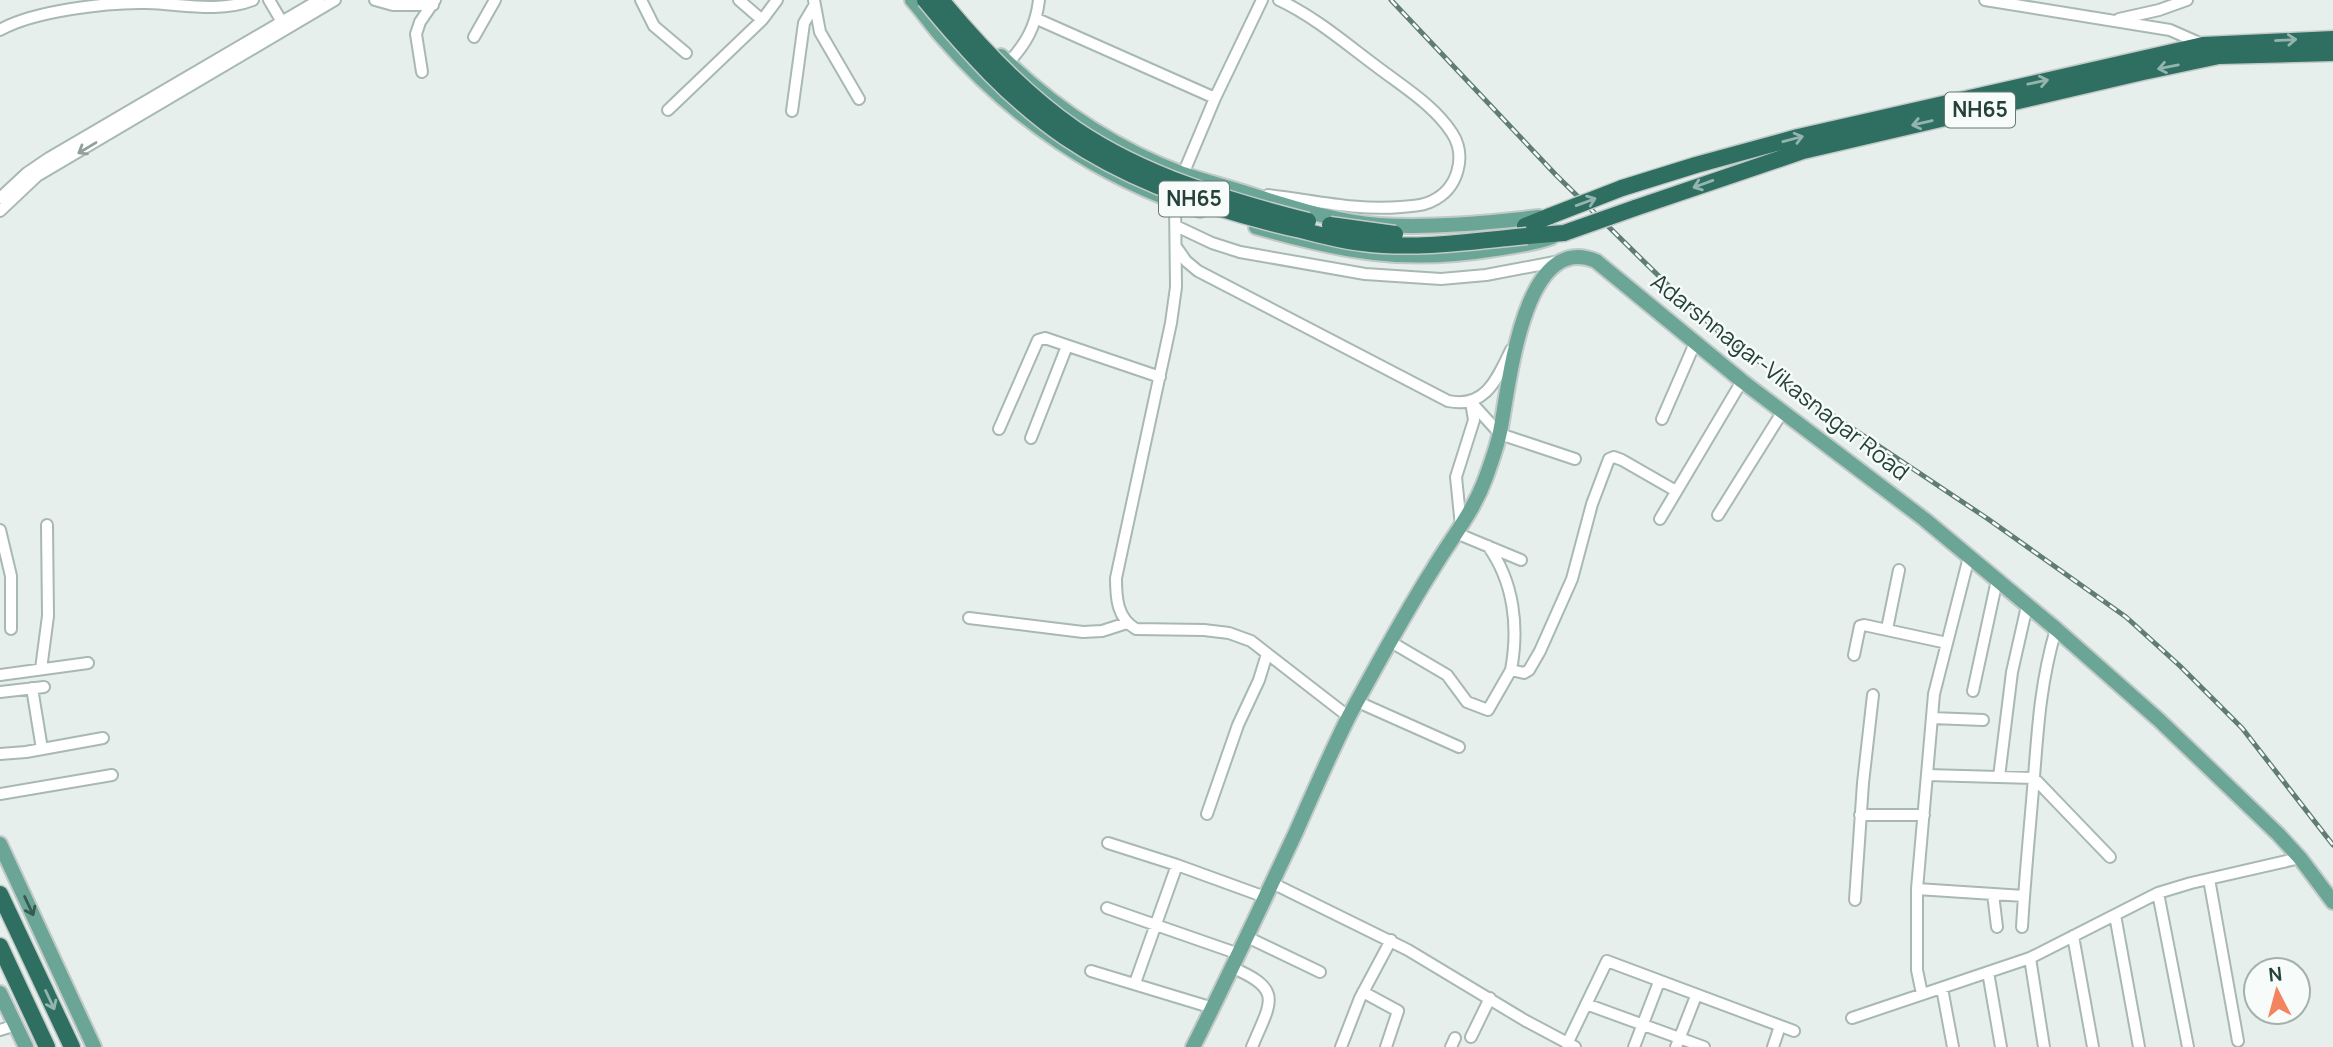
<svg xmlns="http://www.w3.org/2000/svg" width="2333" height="1047" font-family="Manrope,sans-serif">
<rect width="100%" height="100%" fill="#e6efeb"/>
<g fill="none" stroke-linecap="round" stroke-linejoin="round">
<defs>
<path id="minor" d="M269,0L282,22
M375,0L393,5H433
M641,0L654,26L686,53
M739,0L762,20
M814,0L820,32L859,99
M1985,0L2170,30L2204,45
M1037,19L1215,98
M2119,19L2159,10L2187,0
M0,30C33,11 108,2 147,3C182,4 219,13 253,0
M474,37L495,0
M1008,63C1026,44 1036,26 1039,0
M422,72L416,34L420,22L435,0
M668,110L762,20L777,0
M792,111L804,23L814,6
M1181,179L1215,98L1262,0
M1177,195L1175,202L1176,287L1171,323L1116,578C1116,598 1117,618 1136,629L1204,630L1229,633L1251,641L1349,717
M1268,195C1313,200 1355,211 1401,207C1411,206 1424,206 1432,201C1458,189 1467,156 1452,133C1434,105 1402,86 1376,66C1345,43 1315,17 1279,0
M0,198L27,173L49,158L319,0
M0,211L37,176L335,0
M1176,226L1212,243L1240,252L1365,274L1441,279L1486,275L1560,261
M1177,248L1186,261L1198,271L1448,401C1486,409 1497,378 1511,350
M1471,402L1500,434L1575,459
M1662,419L1695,343
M999,429L1038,340L1045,338L1160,377
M1031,438L1067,346
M1718,515L1783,411
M1660,519L1742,381
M1461,526L1456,477L1474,420L1471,402
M0,530L11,576V629
M1456,533L1521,560
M1488,546C1514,582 1519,627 1511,670
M969,618L1083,632L1102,631L1127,623
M1887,629L1899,570
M1391,642L1447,675L1467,702L1488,710L1511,670L1524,673L1529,670L1540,651L1572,579L1592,504L1609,459L1614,457L1622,460L1676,491
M1854,655L1860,626L1864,625L1947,643
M41,669L48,616L47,525
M0,675L88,663
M32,688L42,749
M1973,691L1997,580
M0,692L44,687
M1358,702L1459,747
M1932,718L1983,720
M0,754L26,752L103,738
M1927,775L2034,778L2110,857
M1999,777L2012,672L2027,606
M0,794L112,775
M1207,814L1238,725L1259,680L1267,654
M1860,815H1924
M1108,843L1177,865L1265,897
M2209,879L2238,1041
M1272,883L1408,950L1526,1021L1575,1047
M1917,889L2024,896
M2158,893L2188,1047
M1993,894L1997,927
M1855,900L1863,783L1873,695
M1107,908L1239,954
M2115,915L2139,1047
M2022,927C2025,876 2030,827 2034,777C2038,724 2041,680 2056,629
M2073,936L2093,1047
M1247,937L1320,972
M2030,958L2044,1047
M1233,968C1285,990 1270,1003 1252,1047
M1091,971L1213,1008
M1988,972L2001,1047
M1135,983L1177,865
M1942,988L1953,1047
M1363,992L1398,1011L1386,1047
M1922,994L1917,970V889L1934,694L1969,557
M1586,1004L1704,1047
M1852,1018L2030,958L2158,893L2191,883L2300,858
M0,1030L16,1025
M1471,1037L1490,998
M1567,1044L1607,961L1794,1031
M1341,1047L1360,998L1391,940
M1451,1047L1455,1038
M1634,1047L1659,982
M1676,1047L1696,996
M1773,1047L1780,1026"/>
<path id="major" d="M912,0C923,12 932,26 943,38C1012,118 1099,178 1200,210
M1001,56C1053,107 1114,148 1183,174C1207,182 1231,188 1255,196C1295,208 1337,222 1379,225C1433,228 1486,223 1539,217
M1256,227C1344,252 1403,264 1495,249C1514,246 1534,244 1552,237
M0,844L94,1047
M0,993L26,1047
M1193,1047C1229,976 1262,904 1296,832C1313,793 1330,754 1349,716C1376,667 1403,616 1433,569C1452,537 1473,513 1486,477C1491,463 1497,447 1500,432C1509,389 1522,230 1596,261L1742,381L1924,519L2056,629L2159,720L2278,834L2300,858L2333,902"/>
<path id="highway" d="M1622,188L1696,165L1798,137L2203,45L2333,39
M1635,208L1803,151L2143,72L2219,56L2333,53
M1525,226L1550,216
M1527,236L1564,233
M0,894L72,1047
M0,946L47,1047"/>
</defs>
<use href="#minor" stroke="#a8b8b2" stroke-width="14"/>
<use href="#major" stroke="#c2cac8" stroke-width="18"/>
<use href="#highway" stroke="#c2cac8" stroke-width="19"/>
<use href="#minor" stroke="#fff" stroke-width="10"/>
<use href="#major" stroke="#6aa596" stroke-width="14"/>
<use href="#highway" stroke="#2f6f62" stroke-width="16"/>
<defs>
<path id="rail" d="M1391,0L1556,175L1676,293L1720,333L1825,410L1988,519L2126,617L2180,666L2242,728L2333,845"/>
</defs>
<use href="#rail" stroke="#5f7d75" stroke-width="5"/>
<use href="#rail" stroke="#f7fbf9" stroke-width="2.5" stroke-dasharray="8" stroke-linecap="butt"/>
<defs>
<path id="highway-bridge" d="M925,0C967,51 1011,100 1065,137C1134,184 1220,212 1301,230C1321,235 1342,241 1363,243C1417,250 1473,241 1527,236
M941,0C980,47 1024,94 1075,129C1144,176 1229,201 1308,221
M1550,216L1622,188
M1330,225L1395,234
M1564,233L1635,208"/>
</defs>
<use href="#highway-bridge" stroke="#c2cac8" stroke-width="19" stroke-linecap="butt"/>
<use href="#highway-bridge" stroke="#2f6f62" stroke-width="16"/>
</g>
<defs><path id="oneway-shaft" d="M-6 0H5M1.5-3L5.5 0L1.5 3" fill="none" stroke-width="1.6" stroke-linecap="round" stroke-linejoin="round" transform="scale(1.75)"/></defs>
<g stroke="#93b5ae">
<use href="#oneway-shaft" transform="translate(2286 40) rotate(-3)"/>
<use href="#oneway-shaft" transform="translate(2168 67) rotate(169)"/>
<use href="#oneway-shaft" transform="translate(2038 82) rotate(-12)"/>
<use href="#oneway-shaft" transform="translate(1922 123) rotate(167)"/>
<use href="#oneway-shaft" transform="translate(1793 139) rotate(-15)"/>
<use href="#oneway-shaft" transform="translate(1703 184) rotate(160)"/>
<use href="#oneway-shaft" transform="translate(1586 202) rotate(-20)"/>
<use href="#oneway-shaft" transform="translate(50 1000) rotate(65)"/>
</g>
<use stroke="#92a09c" href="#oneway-shaft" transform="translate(87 148) rotate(149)"/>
<use stroke="#365b51" href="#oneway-shaft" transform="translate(29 906) rotate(65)"/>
<g text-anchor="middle" stroke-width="5" stroke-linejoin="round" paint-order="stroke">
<g fill="#f7fbf9" stroke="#637a73" stroke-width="2">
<rect x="1945" y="92.5" width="70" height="35" rx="5"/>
<rect x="1159" y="181.5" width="70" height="35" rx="5"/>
</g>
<g font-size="21" font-weight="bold" fill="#24423a">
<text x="1980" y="117">NH65</text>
<text x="1194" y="206">NH65</text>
</g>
<g font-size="23" fill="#24423a" stroke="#f7fbf9">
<text transform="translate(1780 377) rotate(38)" y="8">Adarshnagar-Vikasnagar Road</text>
</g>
</g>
<g transform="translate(2277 991) rotate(354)"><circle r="33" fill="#f7fbf9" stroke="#a3b1ad" stroke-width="2"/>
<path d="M0-5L12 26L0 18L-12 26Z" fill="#f4845f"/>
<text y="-10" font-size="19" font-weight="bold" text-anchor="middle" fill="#24423a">N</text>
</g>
</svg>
